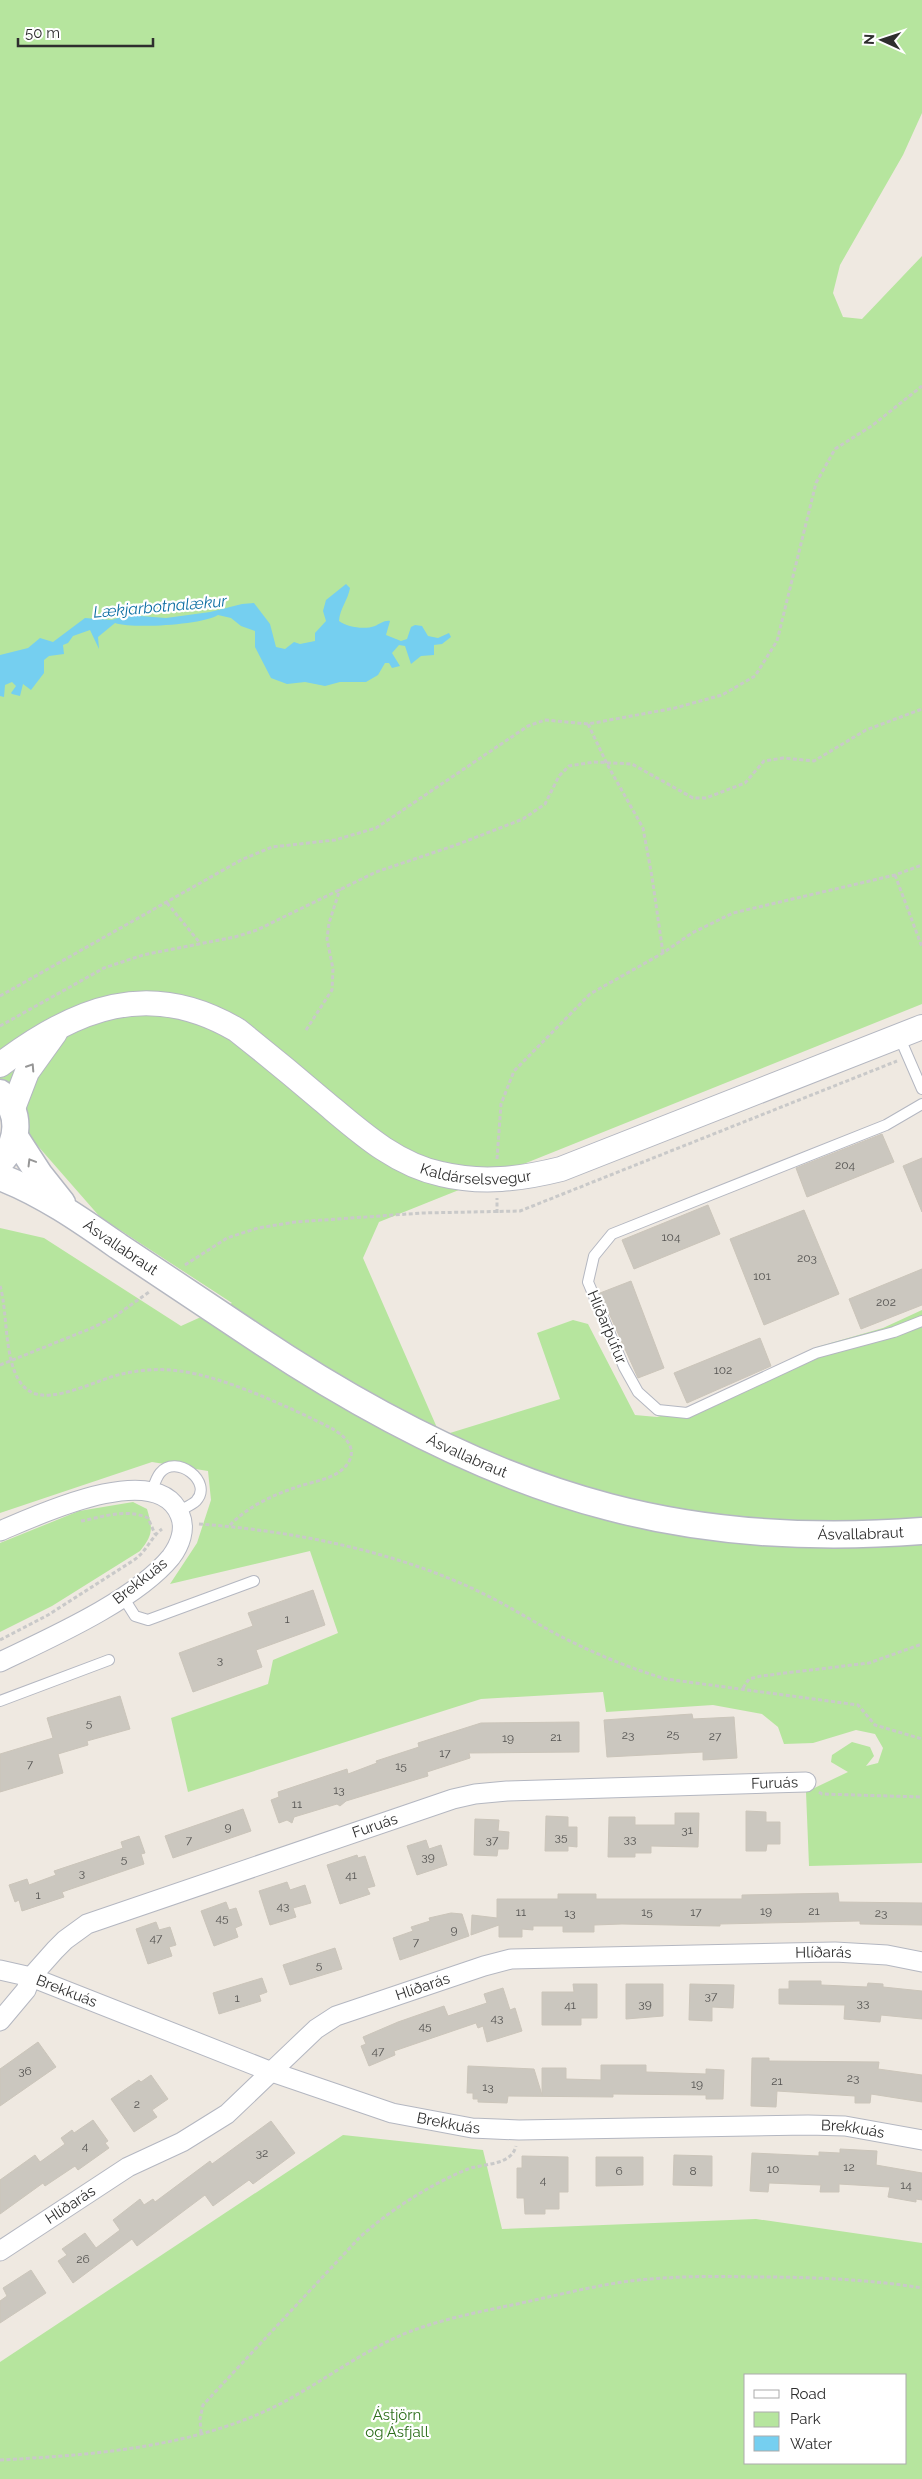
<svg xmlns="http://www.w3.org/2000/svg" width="922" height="2479" font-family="Raleway,sans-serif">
<rect width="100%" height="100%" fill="#efe9e1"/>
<path fill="#b6e59e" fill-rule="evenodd" d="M0,0H922V113L903,155L840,265L833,293L843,317L862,319L922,256V1004L379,1222L363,1258L438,1430L450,1433L560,1399L537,1333L573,1320L588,1324L635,1415L657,1417L698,1405L753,1383L817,1347L883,1328L922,1310V1863L809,1866L806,1792L848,1772L831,1762L832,1755L852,1742L870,1747L874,1756L866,1766L878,1763L883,1748L875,1734L856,1730L813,1743L784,1744L778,1727L762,1714L713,1705L606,1712L603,1692L481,1699L188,1792L171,1718L268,1684L273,1660L338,1633L310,1551L170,1584L197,1543L211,1500L208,1471L152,1462L0,1513V1228L44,1238L181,1326L232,1303L100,1217L37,1145L0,1117Z
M133,1502L147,1509C153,1529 153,1535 140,1551L52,1606L0,1632V1543L79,1511Z
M343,2135L483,2150L502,2229L756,2219L922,2243V2479H0V2362ZM746,2375H906V2463H746Z"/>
<path fill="#75cff0" d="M346,584L350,588C348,600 340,608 339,621C347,627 364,630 375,626C380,624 384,620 390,621L386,635L401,641L407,639L411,627L415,625L422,626L428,636L438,638L449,633L451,637L442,644L434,645V655L421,656L411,664L405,646L399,645L392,653L400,666L392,668L389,663H385L378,675L366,682H340L325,686L305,682L287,684L271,678L255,647V631L241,626L231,618L218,615C202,625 133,629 115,623L98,637L99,649L90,630L73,636L68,643L63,645L64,654L49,656L44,660V673L31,690L23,684L20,696L12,694L11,693L16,686L12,682L5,685L4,697L0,696V655L28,648L40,638L53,642L85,618L112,620L127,615L166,618L210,612L242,604L254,603L270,624L276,647L285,649L294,642L300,644L315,641V633L326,621L323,611L326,600Z"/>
<path fill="#cbc7bf" stroke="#cbc5ba" d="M882,1134L894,1162L807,1197L796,1168Z
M922,1158V1212L903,1166Z
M708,1205L720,1234L634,1269L622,1240Z
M804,1210L839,1294L764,1325L730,1239Z
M922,1269V1305L861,1329L849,1299Z
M631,1281L664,1368L638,1378L600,1293Z
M760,1338L771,1366L687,1403L674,1373Z
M313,1590L325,1625L256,1650L262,1667L193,1692L179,1653L253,1626L248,1613Z
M120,1696L130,1729L87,1741L88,1745L58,1754L63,1773L0,1792V1754L53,1738L47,1718Z
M692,1714L693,1719L734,1717L737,1758L703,1760V1752L607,1757L604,1720Z
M579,1722V1752L469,1753L470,1758L427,1772L428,1776L346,1801L340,1806L337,1804L294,1817L292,1823L287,1820L279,1823L271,1800L279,1797L278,1792L347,1769L348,1774L377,1763L376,1761L419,1747L418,1743L481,1723Z
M243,1809L251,1831L173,1858L165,1836Z
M746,1811L766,1812V1822H780V1844H767L766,1851H746Z
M675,1813H699L698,1847L651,1846V1853H635V1857H608L609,1817H635V1825H675Z
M546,1816L568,1817V1827H577V1847L568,1846V1851H545Z
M475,1819L499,1820L498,1831L509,1832L508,1849H498L497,1856L474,1855Z
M139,1836L145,1853L141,1854L144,1864L62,1892L64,1897L22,1911L19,1900L15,1902L9,1885L27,1879L29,1885L56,1875L54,1871L123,1848L121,1842Z
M426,1840L429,1849L441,1845L447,1865L417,1875L407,1846Z
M357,1855L358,1858L365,1856L375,1886L367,1888L370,1894L340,1904L327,1865Z
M287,1882L290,1890L305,1885L311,1903L293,1908L296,1917L270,1925L259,1891Z
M838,1893L839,1902L922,1903V1925L860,1924V1921L720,1924V1926L622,1924L594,1925V1932H563V1926H533V1930L522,1929V1937H499V1925L471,1935L472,1915L497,1918V1899H558V1894H596V1899H742V1895Z
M226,1902L229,1910L236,1908L242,1925L235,1928L238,1937L214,1946L201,1911Z
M451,1913L462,1914L469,1936L400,1960L393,1938L413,1931L411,1927L430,1921L429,1918Z
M156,1922L159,1930L170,1927L176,1945L169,1947L172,1956L148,1964L136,1929Z
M335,1948L342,1969L290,1985L283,1965Z
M262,1978L267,1992L259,1995L261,2001L219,2014L213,1993Z
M789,1981H821V1985L867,1987L868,1983L883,1984V1987L922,1991V2019L881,2015L880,2022L844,2019L845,2005L779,2004V1989H789Z
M573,1984H597V2018H581V2025H542V1992H574Z
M626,1984H663V2016L626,2019Z
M690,1984L734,1985L733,2008L712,2007V2021L689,2020Z
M503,1988L510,2010L515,2008L522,2031L487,2042L483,2026L478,2028L476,2023L394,2051L395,2055L369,2066L361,2046L366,2044L363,2037L398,2022L444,2006L448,2016L487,2003L484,1994Z
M38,2042L56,2067L0,2106V2069Z
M752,2058H769V2061L879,2062L878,2069L922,2075V2102L871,2094L870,2103H855V2096L777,2091L776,2107L751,2106Z
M601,2065H646V2072L706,2074V2069L724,2070L723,2099H706V2095L613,2094V2097L508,2096L507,2103L478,2102V2099H473V2093H467L468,2066L534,2069L542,2095V2068H566V2079L601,2080Z
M151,2075L168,2099L152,2110L157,2117L134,2132L111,2099L139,2080L141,2082Z
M93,2120L108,2141L105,2143L109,2148L78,2170L75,2166L45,2186L43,2183L0,2214V2180L35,2155L40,2162L65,2144L61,2138L72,2130L74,2133Z
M271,2121L295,2153L253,2184L249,2180L213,2206L205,2195L137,2246L132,2239L73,2283L58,2261L67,2255L62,2249L85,2233L96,2248L120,2230L113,2220L140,2199L144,2205L153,2199L155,2202L210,2161L212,2164Z
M840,2149L877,2151L876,2165L922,2173V2200L916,2199V2202L888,2197L890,2187L839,2184V2192H820L821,2185L769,2183L768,2192L750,2191L752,2153L819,2156V2152L840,2153Z
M674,2155L712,2156V2186L673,2185Z
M522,2156L568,2157V2192H559V2209H545V2214H525L524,2198H517V2168H522Z
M596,2157H643V2185L596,2186Z
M31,2270L46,2293L0,2323V2301L7,2296L3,2288Z"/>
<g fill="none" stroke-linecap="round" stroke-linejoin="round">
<defs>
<path id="service" d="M899,1036L922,1089
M922,1104L886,1125L612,1234L594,1256L588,1282L624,1367L638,1392L658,1410L687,1413L816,1353L894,1332L922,1321
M152,1491C154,1485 156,1478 160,1473C176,1453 214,1482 196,1501C192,1505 184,1508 179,1511
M123,1597L135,1616L148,1620L254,1581
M0,1701L109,1660"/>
<g id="minor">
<path d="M0,1531C38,1515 158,1458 180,1515C186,1529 180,1545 171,1557C136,1600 50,1638 0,1662"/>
<path id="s1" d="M0,1970L31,1977L272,2072L392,2113L472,2128L519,2130L808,2125L845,2126L922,2140"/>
<path id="s2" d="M0,2021L26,1990L31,1977L55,1950L65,1940L87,1924L453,1799L475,1794L507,1791L806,1782"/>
<path id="s3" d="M0,2251L128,2167L182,2142L227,2114L316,2029L336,2016L484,1966L511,1959L835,1952L887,1955L922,1962"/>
</g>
<g id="tertiary">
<path id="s4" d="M0,1065C75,1008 149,978 237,1030C266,1053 294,1076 322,1100C358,1130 394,1164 441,1174C482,1184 521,1179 561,1169L922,1027"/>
<path d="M12,1111L27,1072L55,1033"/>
</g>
<g id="secondary">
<path d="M0,1093C22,1112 19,1143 0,1162"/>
<path d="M15,1137L39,1174L62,1203"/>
<path id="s5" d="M0,1177C42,1193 81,1220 118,1246C163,1276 208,1306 253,1336C362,1409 482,1474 609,1507C711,1534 818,1539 922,1531"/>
</g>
</defs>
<use href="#service" stroke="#b4b7c1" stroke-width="12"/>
<use href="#minor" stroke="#b4b7c1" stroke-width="21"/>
<use href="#tertiary" stroke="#b4b7c1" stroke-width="26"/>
<use href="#secondary" stroke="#b4b7c1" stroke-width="29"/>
<path stroke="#c9c9c9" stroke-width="3" stroke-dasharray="4 2.5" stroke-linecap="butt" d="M588,724L607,764L643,828L652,877L663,953
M895,875L922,947
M167,903L200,943
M0,996L241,860L272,847L335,840L376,828L528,726L545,720L588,724L675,708L722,695L755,676L777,641L816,483L835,449L873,425L922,386
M0,1026L104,968L143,955L235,937L257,930L376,872L456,845L523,819L545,804L559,776L569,766L594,762L632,764L693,798H706L745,783L764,761L783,758L814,761L866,730L922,709
M306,1030L332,990L333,969L327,939L329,923L340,889
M497,1159L501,1104L514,1071L590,994L663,953L692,933L733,913L895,875L922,865
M497,1213V1198
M185,1265L227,1238L258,1228L295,1222L422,1213L520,1211L897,1061
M0,1286C9,1314 2,1377 31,1392C54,1404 98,1379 122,1374C140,1370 160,1368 179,1371C223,1376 291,1408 331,1428C344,1435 358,1448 348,1463C337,1480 312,1481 294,1488C271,1496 247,1507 229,1526
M0,1365L92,1328L114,1317L149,1292
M81,1521C103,1517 126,1508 148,1518L155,1534
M199,1524C295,1531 401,1552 488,1596C512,1608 534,1622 558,1635C593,1653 629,1668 666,1679L858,1705L875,1725L922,1739
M0,1640L48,1615L134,1560C147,1551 151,1537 162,1529
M743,1688L749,1679L761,1676L869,1663L922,1644
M819,1792L822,1794L922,1797
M201,2433L200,2419L203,2405L361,2236C392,2209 429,2185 468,2169C484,2163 511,2166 516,2146
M0,2460C92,2455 188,2448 272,2408C321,2384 363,2349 414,2330C447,2318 483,2311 517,2304C554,2296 592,2286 630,2281C671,2276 713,2276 755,2277C810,2277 867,2279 922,2288"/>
<use href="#service" stroke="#fff" stroke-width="10"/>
<use href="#minor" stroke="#fff" stroke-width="19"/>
<use href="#tertiary" stroke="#fff" stroke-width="24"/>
<use href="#secondary" stroke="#fff" stroke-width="26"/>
</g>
<defs><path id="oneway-chevron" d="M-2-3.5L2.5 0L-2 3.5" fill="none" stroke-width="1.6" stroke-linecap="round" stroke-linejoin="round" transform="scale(1.25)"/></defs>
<g stroke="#969696">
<use href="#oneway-chevron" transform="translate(31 1067) rotate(-57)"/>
<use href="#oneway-chevron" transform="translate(31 1162) rotate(-121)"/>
</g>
<g text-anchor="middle" stroke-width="4.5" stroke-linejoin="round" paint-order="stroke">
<g font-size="12" fill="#555452">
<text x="845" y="1169">204</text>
<text x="671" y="1241">104</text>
<text x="807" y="1262">203</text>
<text x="762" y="1280">101</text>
<text x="886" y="1306">202</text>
<text x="723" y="1374">102</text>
<text x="287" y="1623">1</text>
<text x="220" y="1664">3</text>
<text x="89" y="1727">5</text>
<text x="673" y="1738">25</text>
<text x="628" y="1739">23</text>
<text x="715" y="1740">27</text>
<text x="556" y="1741">21</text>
<text x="508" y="1742">19</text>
<text x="445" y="1757">17</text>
<text x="30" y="1768">7</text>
<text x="401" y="1770">15</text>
<text x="339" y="1794">13</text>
<text x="297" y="1808">11</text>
<text x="228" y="1831">9</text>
<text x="687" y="1834">31</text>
<text x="561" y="1841">35</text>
<text x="630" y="1843">33</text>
<text x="189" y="1844">7</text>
<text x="492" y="1844">37</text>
<text x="428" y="1861">39</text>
<text x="124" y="1863">5</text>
<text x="82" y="1877">3</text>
<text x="351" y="1879">41</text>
<text x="38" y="1899">1</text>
<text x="283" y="1910">43</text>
<text x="766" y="1915">19</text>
<text x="814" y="1915">21</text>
<text x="521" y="1916">11</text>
<text x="647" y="1916">15</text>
<text x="696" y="1916">17</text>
<text x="570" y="1917">13</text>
<text x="881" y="1917">23</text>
<text x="222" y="1922">45</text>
<text x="454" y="1934">9</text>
<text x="156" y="1942">47</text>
<text x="416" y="1946">7</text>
<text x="319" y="1969">5</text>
<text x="711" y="2000">37</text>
<text x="237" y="2002">1</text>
<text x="863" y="2007">33</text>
<text x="645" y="2008">39</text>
<text x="570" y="2009">41</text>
<text x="497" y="2022">43</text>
<text x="425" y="2030">45</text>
<text x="378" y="2055">47</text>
<text x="25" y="2075">36</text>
<text x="853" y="2082">23</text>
<text x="777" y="2085">21</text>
<text x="697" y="2088">19</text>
<text x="488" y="2091">13</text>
<text x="137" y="2108">2</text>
<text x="85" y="2150">4</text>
<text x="262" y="2157">32</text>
<text x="849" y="2171">12</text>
<text x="773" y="2173">10</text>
<text x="619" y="2175">6</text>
<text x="693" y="2175">8</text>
<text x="543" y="2184">4</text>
<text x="906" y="2189">14</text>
<text x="83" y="2263">26</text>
</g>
<g font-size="15" fill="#2e2e2e" stroke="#fff">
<text dy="5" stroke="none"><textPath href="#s4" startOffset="544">Kaldárselsvegur</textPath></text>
<text dy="5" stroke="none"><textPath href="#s5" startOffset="140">Ásvallabraut</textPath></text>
<text transform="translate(607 1327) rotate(67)" y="5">Hlíðarþúfur</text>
<text dy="5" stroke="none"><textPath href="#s5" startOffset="545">Ásvallabraut</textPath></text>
<text dy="5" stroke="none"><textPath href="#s5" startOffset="950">Ásvallabraut</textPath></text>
<text transform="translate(140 1581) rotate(-38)" y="5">Brekkuás</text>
<text dy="5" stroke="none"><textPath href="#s2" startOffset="841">Furuás</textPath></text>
<text dy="5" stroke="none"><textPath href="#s2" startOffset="436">Furuás</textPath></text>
<text dy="5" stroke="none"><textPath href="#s3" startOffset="909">Hlíðarás</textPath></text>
<text dy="5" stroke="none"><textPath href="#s3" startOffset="504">Hlíðarás</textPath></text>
<text dy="5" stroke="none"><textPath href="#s1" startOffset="70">Brekkuás</textPath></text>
<text dy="5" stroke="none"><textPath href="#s1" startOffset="475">Brekkuás</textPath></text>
<text dy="5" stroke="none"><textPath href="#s1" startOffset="880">Brekkuás</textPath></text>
<text dy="5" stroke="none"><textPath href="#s3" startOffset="84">Hlíðarás</textPath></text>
</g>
<g font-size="15" fill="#2c6e1b" stroke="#fff">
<text x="397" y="2420">Ástjörn<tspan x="397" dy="17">og Ásfjall</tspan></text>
</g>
<g font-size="16" font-style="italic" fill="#0d6fa3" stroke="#fff">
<text transform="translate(160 606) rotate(-5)" y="6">Lækjarbotnalækur</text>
</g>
</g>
<rect x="744" y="2374" width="162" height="90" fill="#ffffff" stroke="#ababab"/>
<rect x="754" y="2390" width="25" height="8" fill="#ffffff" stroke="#ababab"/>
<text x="790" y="2399" font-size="15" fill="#2e2e2e">Road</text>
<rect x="754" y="2412" width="25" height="15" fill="#b6e59e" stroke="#ababab"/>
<text x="790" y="2424" font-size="15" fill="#2e2e2e">Park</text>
<rect x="754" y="2436" width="25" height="15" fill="#75cff0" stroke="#ababab"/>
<text x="790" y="2449" font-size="15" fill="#2e2e2e">Water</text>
<g transform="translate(882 40) rotate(273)" stroke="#ffffff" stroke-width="4" paint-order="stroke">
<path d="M0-4L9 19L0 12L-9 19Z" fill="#2e2e2e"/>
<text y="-8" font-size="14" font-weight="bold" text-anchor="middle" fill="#2e2e2e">N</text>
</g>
<path d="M18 38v8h135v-8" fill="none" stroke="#2e2e2e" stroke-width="2.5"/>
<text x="25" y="38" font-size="15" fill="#2e2e2e" stroke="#ffffff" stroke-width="4" paint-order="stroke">50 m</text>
</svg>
